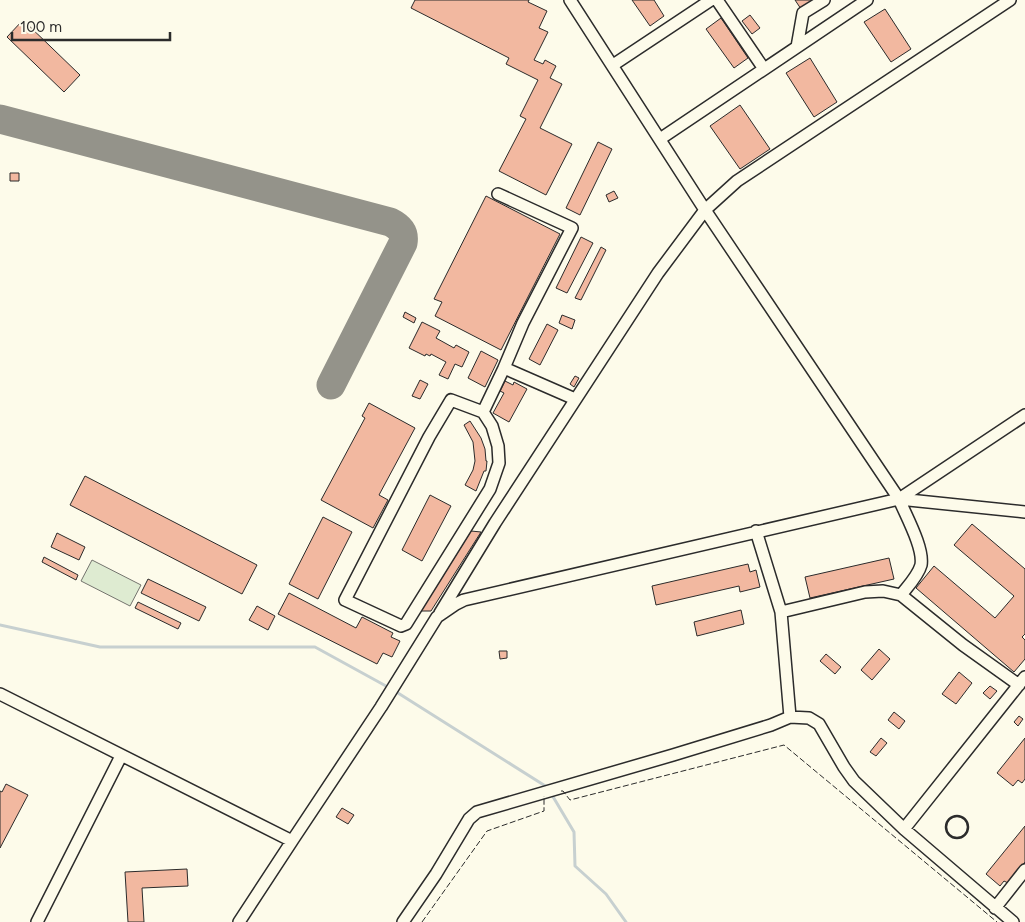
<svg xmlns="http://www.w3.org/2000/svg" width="1025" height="922" font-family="Figtree,sans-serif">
<rect width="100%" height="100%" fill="#fdfbea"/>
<path fill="#deebd1" stroke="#74746e" d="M92,560L141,585L130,606L81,581Z"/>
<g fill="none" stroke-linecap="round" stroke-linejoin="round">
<path stroke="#c7d0d0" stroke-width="3" d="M0,625L100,647H315L386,686
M398,693L547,787
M552,795L574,832L575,866L606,894L626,922"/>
<path stroke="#94938a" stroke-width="29" d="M0,119L390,222C400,227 405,232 403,243L331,385"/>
</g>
<path fill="#f2b8a0" stroke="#2b2b2b" d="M415,0H529L528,2L547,11L539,28L548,32L534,60L543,64L545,60L556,66L550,78L562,84L540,128L572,144L546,195L499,171L526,119L520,116L538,80L506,64L509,58L411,8Z
M632,0H654L664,16L650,26Z
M795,0H814L801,9Z
M885,9L911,49L891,62L864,22Z
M750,15L760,28L752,34L742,21Z
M721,18L748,58L734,68L706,29Z
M23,20L80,75L64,92L7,37Z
M810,58L837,102L814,117L786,73Z
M740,105L770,149L740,169L710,126Z
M598,142L612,149L580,215L566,208Z
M10,173H19V181H10Z
M614,191L618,198L609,202L606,195Z
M486,196L560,234L501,350L435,316L442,302L434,299Z
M581,237L593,243L567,293L556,288Z
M601,247L606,250L581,300L575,298Z
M405,312L416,318L414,323L403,317Z
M562,315L575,320L572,329L559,323Z
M422,322L440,331L436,338L454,348L456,345L469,352L462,367L455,364L448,379L439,375L446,362L431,354L430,356L426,354L425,356L409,348Z
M547,324L558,330L540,365L529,359Z
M481,351L498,360L485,387L468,378Z
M575,376L579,378L574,387L570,384Z
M420,380L428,384L420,399L412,396Z
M505,381L513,385L514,382L527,389L509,422L493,413L504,393L500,391Z
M369,403L415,428L379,495L388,500L373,528L321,500L365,418L362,416Z
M470,421L481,438L485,449L486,461H487L486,471H484L476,491L465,485L473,470L475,461L473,442L464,425Z
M85,476L257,565L242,594L70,505Z
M430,495L451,506L422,561L402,550Z
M323,517L352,532L318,599L289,584Z
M972,524L1025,569V634L1022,637L1025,640V659L1014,672L916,588L934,566L995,618L1014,596L954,545Z
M471,531L481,532L431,611H421Z
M57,533L85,547L79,560L51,547Z
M44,557L78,575L76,580L42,562Z
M889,558L894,579L810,598L805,577Z
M748,564L750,572L756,570L760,587L740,592L739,586L656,605L652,586Z
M148,579L206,607L199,621L141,593Z
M289,593L356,628L362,617L393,633L391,637L400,641L392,657L383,653L377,664L278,614Z
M138,602L181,623L178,629L135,608Z
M257,606L275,616L268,630L249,620Z
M741,610L744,624L697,636L694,622Z
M879,649L890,659L872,680L861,670Z
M499,651H507V658L500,659Z
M826,654L841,667L835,674L820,661Z
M959,672L972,683L956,704L942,694Z
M990,686L997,691L990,699L983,693Z
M894,712L905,721L899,729L888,720Z
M1019,716L1023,719L1018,726L1014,722Z
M881,738L887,743L876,756L870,752Z
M1025,738V779L1022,783L1018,780L1013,786L997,773Z
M6,784L28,795L0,848V791L2,792Z
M342,808L354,815L348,824L336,817Z
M1025,826V862L1008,883L1004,881L1000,886L986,874Z
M187,869L188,886L142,888L144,922H128L125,872Z"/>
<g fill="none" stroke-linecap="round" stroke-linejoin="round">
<defs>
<path id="minor" d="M570,0L705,210L899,499L1025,512
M717,0L764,69
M797,47L803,13L824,0
M613,65L711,0
M660,139L867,0
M498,194L572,228L523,323L504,368L575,399
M483,412L451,400L429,437L345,600L401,626L406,624L490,489L499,463L498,446L492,426L483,412L504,368
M899,499C906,516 924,548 921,565C918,576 908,586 901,595
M781,612L865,592L883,591L901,595L963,645L1019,685
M440,613L495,523L658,273L705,210L737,181L1010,0
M0,694L292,841L381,707L437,617L456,604L464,600L899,499L1025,415
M790,717L809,718L819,724L844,767L854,781L904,829L1013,922
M904,829L1025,677
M995,908L1025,870
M37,922L121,756
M239,922L292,841
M403,922L436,874L469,819L477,812L673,755L771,725L790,717L781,612L756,531"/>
</defs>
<use href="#minor" stroke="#2b2b2b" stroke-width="14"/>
<use href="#minor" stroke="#fdfbea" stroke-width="11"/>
<path stroke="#2b2b2b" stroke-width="1" stroke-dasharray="6 2.5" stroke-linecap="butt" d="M561,791H563L570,800L784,745L997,922
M422,922L487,831L544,811V796"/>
<path stroke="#2b2b2b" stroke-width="2.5" d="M946 827a11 11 0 1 1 22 0a11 11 0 1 1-22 0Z"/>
</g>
<path d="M12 32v8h158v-8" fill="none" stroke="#2b2b2b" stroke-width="2.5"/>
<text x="20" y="32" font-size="15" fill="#2b2b2b" stroke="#fdfbea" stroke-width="4" paint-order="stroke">100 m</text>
</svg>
